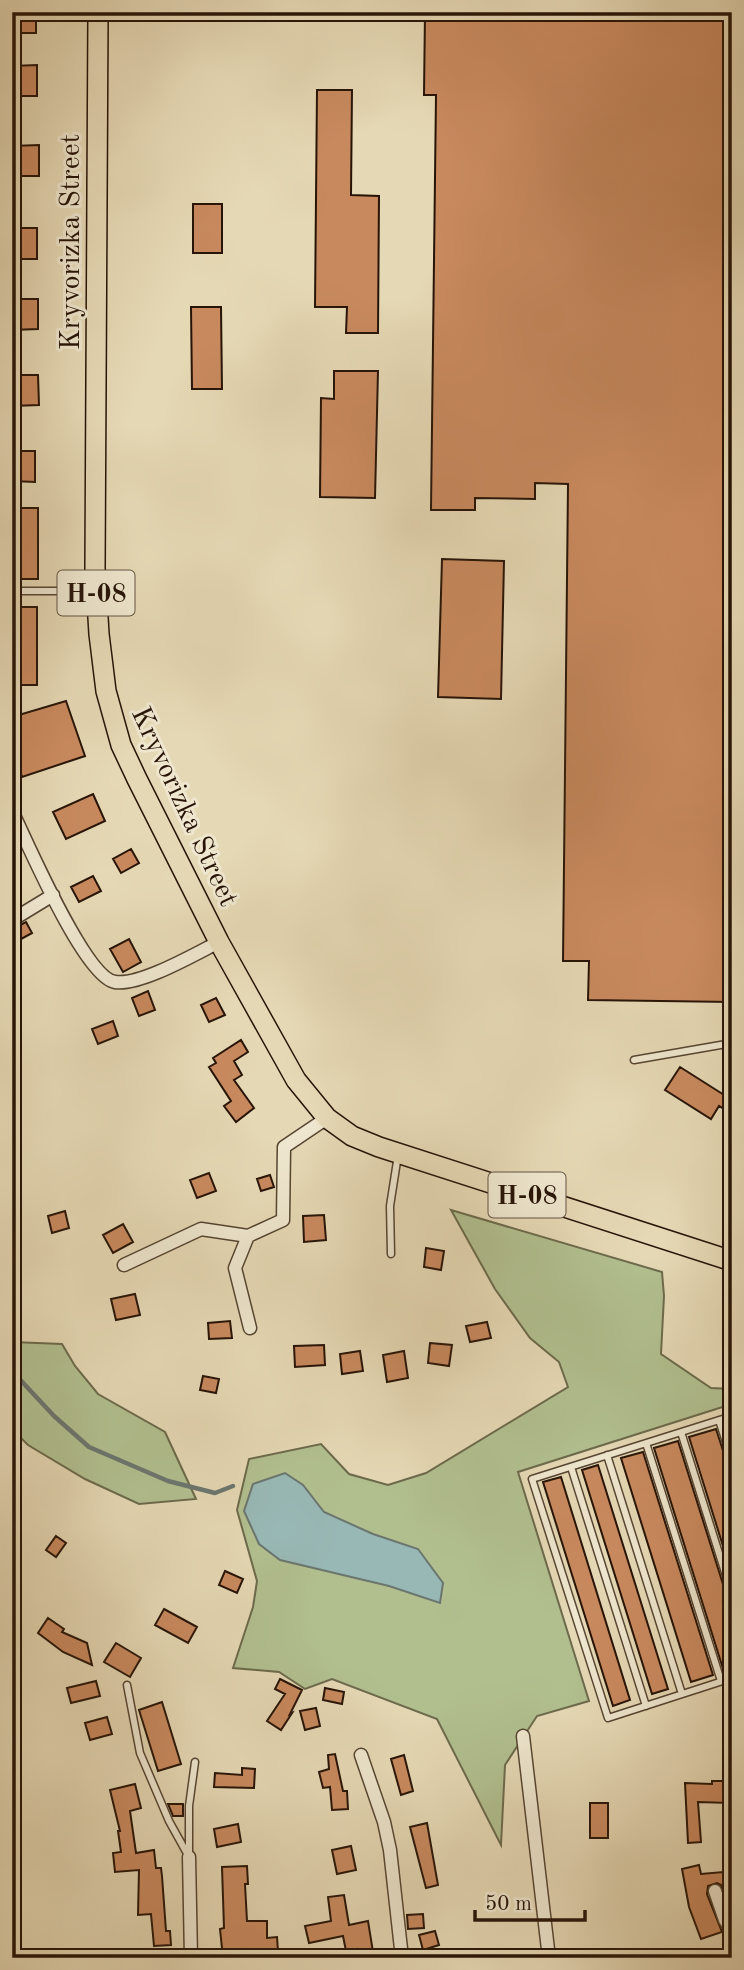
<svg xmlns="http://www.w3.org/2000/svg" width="744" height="1970" font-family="'Old Standard TT',serif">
<rect width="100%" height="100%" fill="#e5d8b4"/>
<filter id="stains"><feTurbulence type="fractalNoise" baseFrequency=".00286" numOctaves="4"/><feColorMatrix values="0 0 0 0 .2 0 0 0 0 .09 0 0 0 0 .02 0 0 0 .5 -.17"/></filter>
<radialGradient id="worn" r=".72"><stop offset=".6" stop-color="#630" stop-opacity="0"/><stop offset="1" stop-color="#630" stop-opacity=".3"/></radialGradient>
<path fill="#b1bf8f" stroke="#6c6a4b" stroke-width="2" d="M451,1210L662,1272L664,1296L661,1354L711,1388L732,1389V1404L518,1472L589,1701L537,1716L505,1765L501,1845L437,1719L332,1679L305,1689L279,1672L233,1668L253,1607L257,1581L237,1510L249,1459L321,1444L349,1474L388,1485L426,1473L568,1387L559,1362L530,1338L495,1289Z
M12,1342L62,1344L75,1366L98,1394L165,1432L196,1499L139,1504L85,1479L28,1445L12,1429Z"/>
<path fill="#98b8b5" stroke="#6b766f" stroke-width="2" d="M285,1473L303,1485L324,1512L373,1534L418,1549L443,1583L440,1603L389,1586L280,1560L259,1544L244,1511L253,1484Z"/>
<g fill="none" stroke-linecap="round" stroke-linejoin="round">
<path stroke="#6b766f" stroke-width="4.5" d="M12,1371L54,1416L89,1447L168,1481L215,1493L233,1486"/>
</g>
<path fill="#c8895e" stroke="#271407" stroke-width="2" d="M12,12H36V33H12Z
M425,12H732V1002L588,1000L589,961H563L568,484L535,483V499L475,498V510H431L436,95H424Z
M37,65V96H12V66Z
M317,90H352L351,195L379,196L378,333H346L347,307H315Z
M39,145V176H12V146Z
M193,204H222V253H193Z
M12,228H37V259H12Z
M12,299H38V329L12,330Z
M191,307H221L222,389H192Z
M334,371H378L375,498L320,497L321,398L334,399Z
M12,375H38L39,405L12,406Z
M12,451H35V482L12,481Z
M12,508H38V579H12Z
M442,559L504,561L501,699L438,697Z
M12,607H37V685H12Z
M66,701L85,756L22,777L12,749V717Z
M93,794L105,821L66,839L53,812Z
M131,849L139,863L121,873L113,859Z
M93,876L101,891L79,902L71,887Z
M26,922L32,933L12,944V929Z
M129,939L141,962L123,972L110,949Z
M148,991L155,1010L139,1016L132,998Z
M216,998L225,1015L209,1022L201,1005Z
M113,1021L118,1036L98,1044L92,1029Z
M241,1040L248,1052L234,1061L242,1075L234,1080L254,1108L236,1122L224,1106L231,1101L209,1067L216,1063L213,1058Z
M680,1067L732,1100V1114L719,1106L711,1119L665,1090Z
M209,1173L216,1191L197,1198L190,1180Z
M270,1175L274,1187L261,1191L257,1179Z
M65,1211L69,1228L52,1233L48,1216Z
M324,1215L326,1240L304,1242L303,1216Z
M123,1224L133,1242L113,1253L103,1235Z
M426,1248L444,1251L441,1270L424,1267Z
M135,1294L140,1315L116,1320L111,1299Z
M230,1321L232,1338L209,1339L208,1323Z
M487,1322L491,1338L470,1342L466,1326Z
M430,1343L452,1345L449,1366L428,1363Z
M324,1345L325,1365L295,1367L294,1346Z
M360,1351L363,1371L342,1374L340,1354Z
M404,1351L408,1378L387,1382L383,1355Z
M203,1376L219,1379L216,1393L200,1390Z
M716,1429L727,1463L732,1467V1473L726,1474L732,1494V1575L689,1437Z
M678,1441L727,1597L732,1601L723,1602L732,1629V1669L724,1672L654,1448Z
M643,1452L713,1675L691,1682L621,1458Z
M598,1465L668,1689L652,1694L582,1470Z
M561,1477L630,1700L613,1706L543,1482Z
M56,1536L66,1543L56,1557L46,1550Z
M225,1571L243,1579L237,1593L219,1585Z
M164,1609L197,1627L188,1643L155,1625Z
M48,1618L64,1629L62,1632L87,1643L92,1665L63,1652L38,1633Z
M116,1643L141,1658L130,1677L104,1662Z
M280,1679L302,1690L290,1714L292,1713L281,1730L267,1721L285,1694L275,1689Z
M96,1681L100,1696L71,1703L67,1688Z
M325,1688L344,1692L342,1704L323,1700Z
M162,1702L181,1764L158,1771L139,1710Z
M316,1708L320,1726L305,1730L300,1711Z
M107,1717L112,1734L90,1740L85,1723Z
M335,1754L343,1791H347L348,1809L332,1810L330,1787L323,1788L319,1772L329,1769L328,1755Z
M404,1755L413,1791L401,1795L391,1759Z
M242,1768L255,1769L254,1788L214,1787L215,1773L242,1775Z
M712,1781H731L730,1803L698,1802L701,1842L688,1843L685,1783L712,1784Z
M135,1784L141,1808L130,1811L136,1853L154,1850L156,1868H161L162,1876L166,1931H170L171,1945L154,1946L151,1914L138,1915L139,1870L115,1872L113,1853L121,1852L118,1831H120L110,1790Z
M590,1803H608V1838H590Z
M168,1804H183V1816H173Z
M427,1823L438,1885L426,1888L410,1827Z
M238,1824L241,1842L217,1847L214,1829Z
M351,1846L356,1870L337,1874L332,1850Z
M699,1865L701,1874L723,1872L725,1894L721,1885L717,1883L708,1886L707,1894L722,1932L701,1939L689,1907L682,1869Z
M247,1866L248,1884H245L247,1921H267V1938L277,1937L278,1951L255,1953V1957L223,1958L220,1929L224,1928L222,1867Z
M344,1895L349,1925L368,1921L374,1958H358L357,1949L346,1951L343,1936L309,1943L305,1926L331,1921L328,1897Z
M423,1914L424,1928L408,1929L407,1915Z
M435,1931L439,1945L423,1950L419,1935Z"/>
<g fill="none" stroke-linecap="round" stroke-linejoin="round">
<defs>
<path id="lane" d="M12,591H94
M634,1060L732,1043
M391,1254L390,1206L398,1155
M732,1416L532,1479L608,1718L732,1678
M719,1420L732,1461
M681,1432L732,1595
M646,1443L721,1681
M607,1455L682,1694
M571,1467L646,1706
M127,1685L140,1753L169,1821L189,1857
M189,1855V1806L195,1762"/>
<path id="street" d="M12,811C27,842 85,978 115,982C140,986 195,954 219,942
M12,920L53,895
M124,1265L201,1229L248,1236
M250,1328L235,1268L248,1236L283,1220L284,1147L327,1118
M523,1736L549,1958
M361,1755L384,1822L390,1850L402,1958
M189,1857L191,1958
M715,1891L725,1920L732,1931"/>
<path id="primary" d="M98,12L95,568L99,634L106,691L121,745L137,779L219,942L296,1080L327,1118L352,1136L379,1147L732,1261"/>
</defs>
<use href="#lane" stroke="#564532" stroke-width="9"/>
<use href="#street" stroke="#564532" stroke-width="15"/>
<use href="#primary" stroke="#271407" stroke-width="22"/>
<use href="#lane" stroke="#eee6ce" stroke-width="6"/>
<use href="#street" stroke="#eee6ce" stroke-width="12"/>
<use href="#primary" stroke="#e5d8b4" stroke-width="19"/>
</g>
<g text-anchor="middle" stroke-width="6" stroke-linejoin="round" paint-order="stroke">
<g fill="#eee6ce" stroke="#635343" stroke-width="2">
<rect x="57.5" y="570.5" width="77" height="45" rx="5"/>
<rect x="488.5" y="1172.5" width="77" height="45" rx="5"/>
</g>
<g font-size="26" font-weight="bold" fill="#271407">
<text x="96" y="602">Н-08</text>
<text x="527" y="1204">Н-08</text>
</g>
<g font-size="28" fill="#271407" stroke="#eee6ce">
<text transform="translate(69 242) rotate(-90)" y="10">Kryvorizka Street</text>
<text transform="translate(186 806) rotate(65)" y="10">Kryvorizka Street</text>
</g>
</g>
<rect width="744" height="1970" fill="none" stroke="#e5d8b4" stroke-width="42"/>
<rect x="14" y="14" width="716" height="1942" fill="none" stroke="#271407" stroke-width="3.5"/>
<rect x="21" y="21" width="702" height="1928" fill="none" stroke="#271407" stroke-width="2"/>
<path d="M475 1910v10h110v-10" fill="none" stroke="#271407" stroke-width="3.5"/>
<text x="485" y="1910" font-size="21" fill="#271407" stroke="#eee6ce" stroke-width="5" paint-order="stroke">50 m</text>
<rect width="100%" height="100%" filter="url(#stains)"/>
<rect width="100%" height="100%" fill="url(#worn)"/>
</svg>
